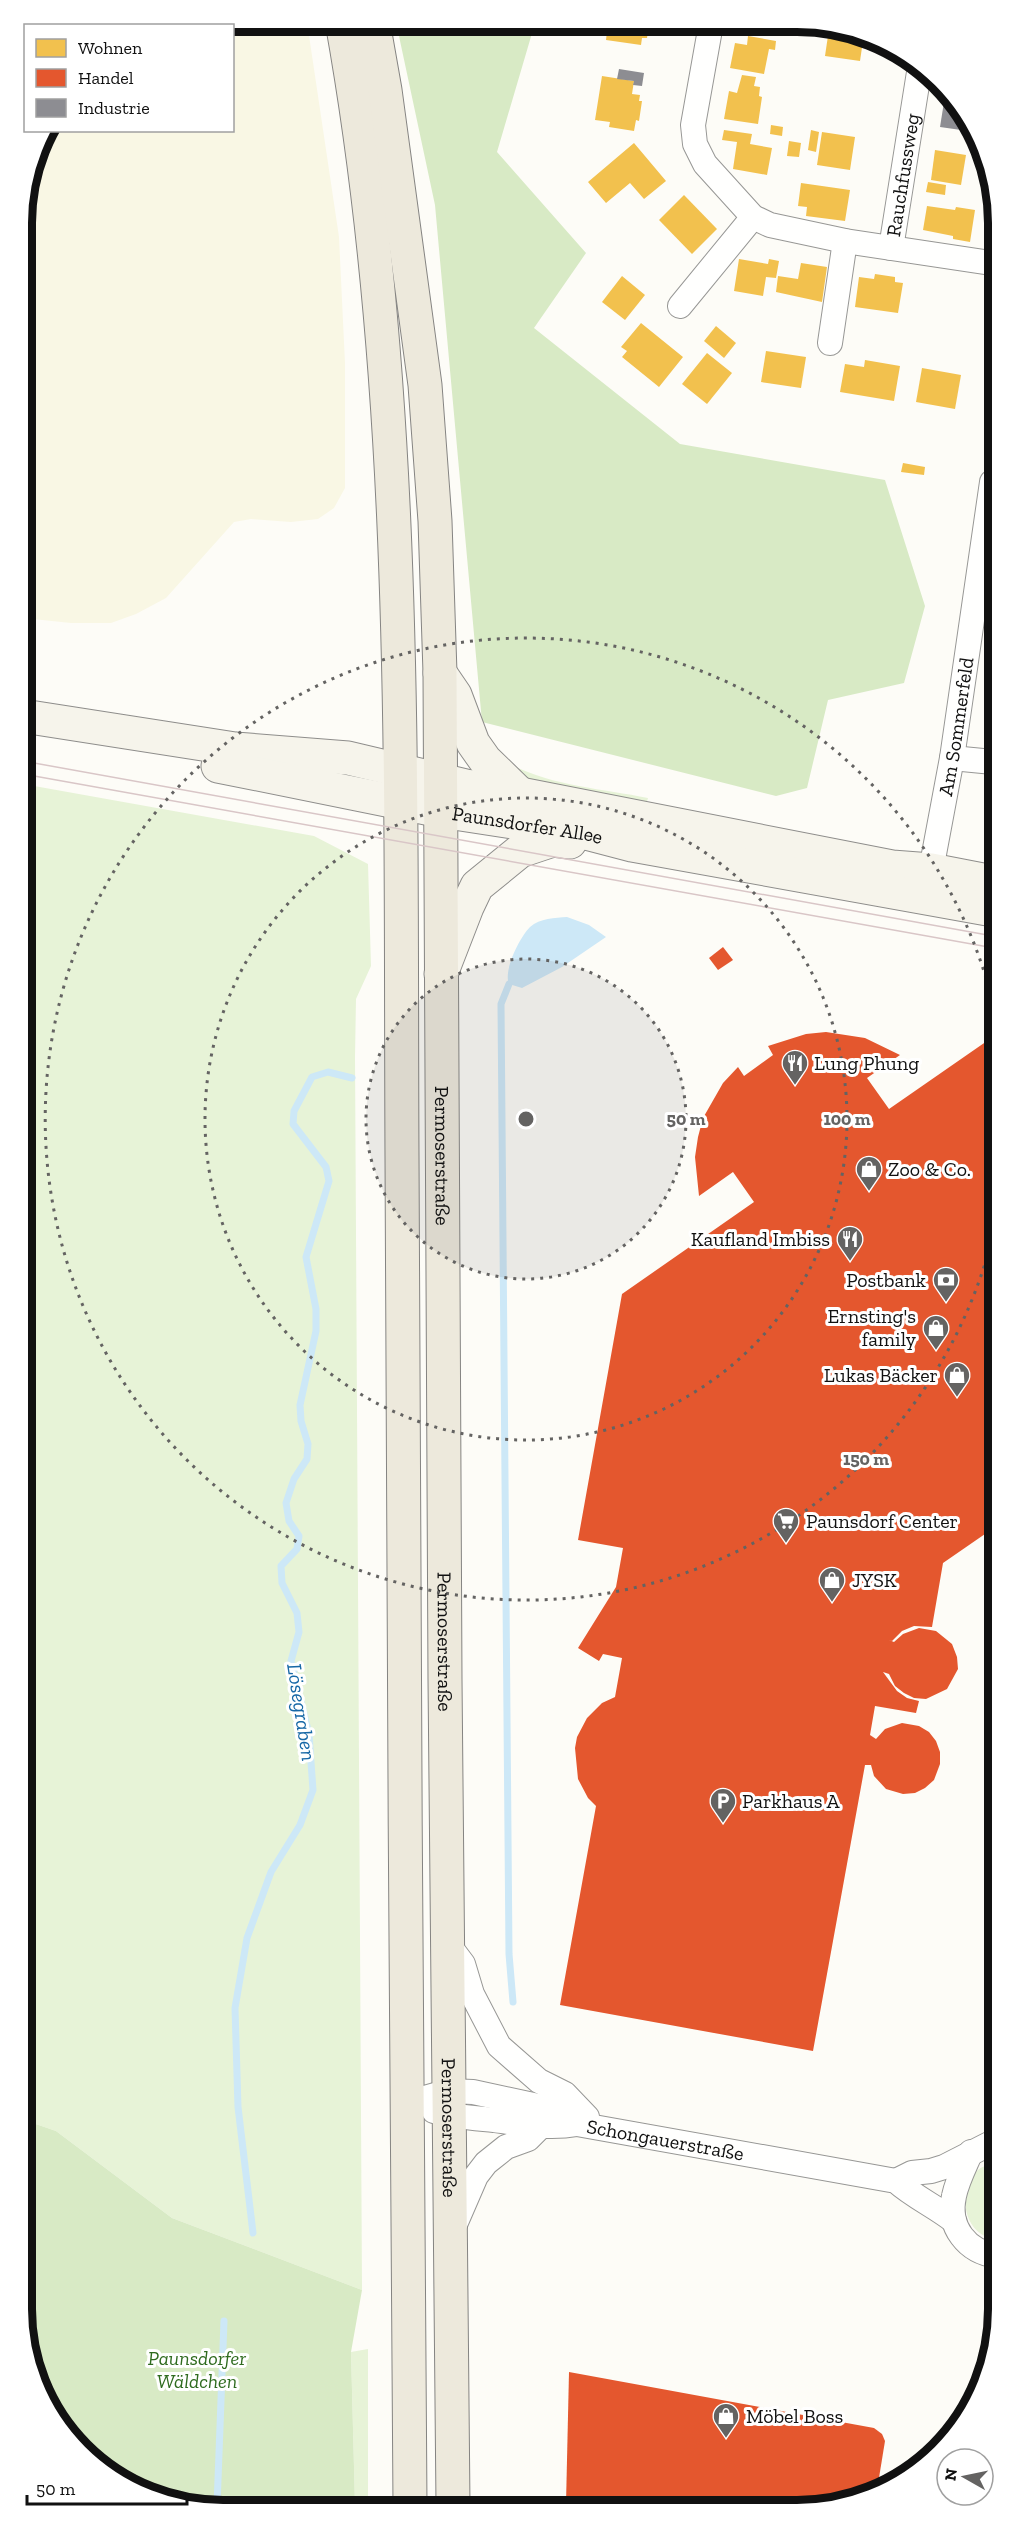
<svg xmlns="http://www.w3.org/2000/svg" width="1019" height="2531" font-family="'Zilla Slab',serif">
  <rect width="100%" height="100%" fill="#fdfcf7"/>
  <!-- farmland -->
  <polygon fill="#f9f7e4" points="223,21 307,22 339,237 345,363 345,488 334,508 318,519 291,522 251,519 234,522 166,598 136,614 111,623 71,623 23,618 21,209 42,134 44,130 232,130 232,26 200,25"/>
  <!-- green -->
  <g fill="#e7f3d7">
    <path d="M512 765C553 786 604 789 648 798L646 805 534 780 518 775Z"/>
    <polygon points="23,784 314,836 368,864 371,966 356,999 355,1057 362,2290 172,2218 56,2131 27,2121"/>
    <path d="M997 2161V2240C965 2235 958 2200 973 2175 979 2167 989 2164 997 2161Z"/>
    <polygon points="368,2349 368,2505 355,2505 351,2352"/>
  </g>
  <!-- forest -->
  <g fill="#d8eac5">
    <polygon points="396,22 535,23 497,152 586,253 534,328 680,444 885,480 925,606 904,683 828,700 807,788 776,796 482,722 435,205"/>
    <polygon points="27,2121 56,2131 172,2218 362,2290 351,2352 355,2505 184,2506 133,2489 80,2451 28,2360"/>
  </g>
  <!-- water -->
  <path fill="#cde8f7" d="M567 917 589 925 606 937 562 967 522 988 509 984C503 970 520 937 530 927 540 918 555 918 567 917Z"/>
  <!-- homes -->
  <g fill="#f2c14e">
    <polygon points="608,23 649,24 647,38 642,38 641,45 606,40"/>
    <polygon points="751,24 785,24 768,33 766,28 756,33"/>
    <polygon points="829,29 864,34 860,61 825,56"/>
    <polygon points="748,36 776,41 775,50 769,49 764,74 730,68 735,43 747,45"/>
    <polygon points="742,75 756,77 754,86 760,87 759,96 762,97 758,124 724,119 729,91 737,93"/>
    <polygon points="602,76 634,81 632,94 640,95 639,101 642,101 639,121 636,120 634,131 609,127 610,122 595,120"/>
    <polygon points="771,125 783,127 782,136 770,134"/>
    <polygon points="724,130 752,134 750,144 772,148 767,175 733,169 737,142 722,140"/>
    <polygon points="811,130 819,132 816,152 808,150"/>
    <polygon points="822,132 855,137 850,170 817,165"/>
    <polygon points="789,141 801,143 799,157 787,156"/>
    <polygon points="634,143 666,181 644,199 630,183 606,203 588,182"/>
    <polygon points="935,150 966,155 961,185 931,180"/>
    <polygon points="928,182 946,185 945,195 926,192"/>
    <polygon points="801,183 850,190 845,221 806,216 807,207 798,206"/>
    <polygon points="684,195 717,229 692,254 659,220"/>
    <polygon points="927,206 955,210 956,207 975,210 970,242 953,239 953,236 923,230"/>
    <polygon points="739,259 768,264 769,259 779,261 776,278 766,277 763,296 734,291"/>
    <polygon points="801,263 827,267 822,302 776,292 778,276 798,279"/>
    <polygon points="875,274 895,277 895,282 903,283 898,313 855,307 859,277 874,279"/>
    <polygon points="622,276 645,295 625,320 602,302"/>
    <polygon points="641,323 683,357 659,387 622,357 627,351 621,347"/>
    <polygon points="716,326 736,343 724,358 704,341"/>
    <polygon points="766,351 806,357 801,388 761,382"/>
    <polygon points="707,353 732,373 707,404 682,384"/>
    <polygon points="865,360 900,366 894,401 840,392 845,364 864,367"/>
    <polygon points="922,368 961,375 955,409 916,402"/>
    <polygon points="903,463 925,467 924,475 901,472"/>
  </g>
  <!-- shops -->
  <g fill="#e4572e">
    <polygon points="723,947 733,960 718,970 709,958"/>
    <polygon points="826,1032 865,1038 900,1055 867,1078 889,1109 987,1041 994,1050 995,1549 985,1534 943,1563 932,1627 914,1626 902,1631 892,1641 889,1640 894,1642 903,1634 919,1628 936,1631 952,1644 957,1657 958,1669 947,1689 926,1699 914,1698 904,1693 895,1686 889,1674 883,1672 897,1691 907,1698 919,1701 916,1713 875,1706 870,1735 876,1739 885,1729 902,1723 919,1726 929,1732 936,1741 940,1752 940,1764 934,1780 925,1788 915,1793 903,1794 886,1789 874,1776 871,1765 865,1765 813,2051 560,2005 596,1806 588,1798 578,1779 575,1748 577,1737 587,1718 602,1703 615,1697 622,1658 603,1654 599,1661 578,1648 616,1587 623,1548 578,1540 622,1294 754,1202 733,1172 699,1196 695,1157 698,1137 703,1118 723,1083 738,1067 744,1076 773,1055 768,1046 806,1034"/>
    <polygon points="569,2372 874,2428 882,2434 885,2441 877,2490 848,2503 566,2504"/>
  </g>
  <!-- industry -->
  <g fill="#8d8d92">
    <polygon points="619,69 644,73 642,86 633,85 634,81 617,79"/>
    <polygon points="944,102 952,103 968,131 940,127"/>
  </g>
  <g fill="none" stroke-linecap="round" stroke-linejoin="round">
    <!-- stream -->
    <g stroke="#cde8f7" stroke-width="7">
      <polyline points="509,984 501,1004 509,1954 513,2002"/>
      <polyline points="253,2233 238,2107 235,2008 247,1938 271,1872 300,1825 313,1790 309,1734 291,1661 299,1632 297,1613 282,1583 281,1566 297,1549 299,1536 289,1521 286,1503 294,1479 307,1459 308,1444 301,1421 300,1405 316,1331 316,1309 306,1257 329,1181 326,1167 293,1124 294,1111 312,1077 328,1072 352,1078"/>
      <polyline points="217,2506 224,2321"/>
    </g>
    <!-- minor casing -->
    <g stroke="#979795" stroke-width="26">
      <g id="minor">
        <polyline points="711,24 693,125 695,144 705,164 753,217 770,225 845,241 991,263"/>
        <path id="s1" d="M891 248 920 66"/>
        <polyline points="680,306 753,217"/>
        <polyline points="830,343 845,241"/>
        <polyline points="952,758 993,762"/>
        <path id="s2" d="M928 886 952 758 992 482"/>
        <polyline points="448,1944 463,1964 472,1994 499,2046 539,2081 565,2094 587,2117"/>
        <path id="s3" d="M407 2103 449 2091 473 2092 561 2111 577 2124 896 2181C914 2197 935 2206 954 2221"/>
        <path d="M434 2111C454 2117 474 2118 494 2120 522 2124 549 2129 577 2124"/>
        <path d="M971 2152C965 2166 957 2181 954 2196 947 2227 967 2252 997 2256"/>
        <polyline points="896,2181 912,2173 931,2171 944,2167 997,2140"/>
        <polyline points="453,2229 476,2176 486,2163 506,2147 528,2139 541,2126"/>
      </g>
    </g>
    <!-- secondary casing -->
    <g stroke="#8e8d8b" stroke-width="35">
      <g id="secondary">
        <polyline points="440,673 455,695 473,743 485,760 520,794"/>
        <polyline points="23,716 235,749 348,758 466,786 520,794 892,867 931,870 993,882"/>
        <path id="s4" d="M218 766 441 811 590 834 632 845 993 910"/>
        <polyline points="441,974 467,907 477,886 520,851 553,840 570,842"/>
      </g>
    </g>
    <!-- primary casing -->
    <g stroke="#858482" stroke-width="35">
      <g id="primary">
        <path d="M342 22C409 395 400 778 402 1156 403 1606 407 2055 410 2505"/>
        <path id="s5" d="M373 22 385 90 425 385 435 521 440 673 445 1679 453 2505"/>
      </g>
    </g>
    <!-- minor -->
    <use href="#minor" stroke="#fffffe" stroke-width="24"/>
    <!-- secondary -->
    <use href="#secondary" stroke="#f6f4eb" stroke-width="33"/>
    <!-- primary -->
    <use href="#primary" stroke="#ede9dc" stroke-width="33"/>
    <!-- tram -->
    <g stroke="#d9c6c7" stroke-width="1.5">
      <polyline points="23,761 993,936"/>
      <polyline points="23,774 994,948"/>
    </g>
  </g>
  <!-- distance rings -->
  <circle cx="526" cy="1119" r="160" fill="#646362" fill-opacity=".12"/>
  <g fill="none" stroke="#646362" stroke-width="3" stroke-dasharray="3 6">
    <circle cx="526" cy="1119" r="160"/>
    <circle cx="526" cy="1119" r="321"/>
    <path d="M994 1231A481 481 0 1 1 993 1003"/>
  </g>
  <!-- icons -->
  <defs>
    <g id="restaurant-pin" transform="scale(1.35)"><path d="M0 17L-7.5 6A9.5 9.5 0 1 1 7.5 6Z" fill="#646362" stroke="#fff"/><path d="M-5-6h1v4h1v-4h1v4h1v-4h1v5L-1.5 .5V6h-2V.5L-5-1ZM5-6V6H3V1.5H1.5Q1.5-4 5-6Z" fill="#fff"/></g>
    <g id="shop-pin" transform="scale(1.35)"><path d="M0 17L-7.5 6A9.5 9.5 0 1 1 7.5 6Z" fill="#646362" stroke="#fff"/><path d="M-5-2.5h2.3a2.7 3.5 0 0 1 5.4 0H5L5.5 6h-11ZM-1.5-2.5h3a1.5 2.3 0 0 0-3 0Z" fill="#fff"/></g>
    <g id="bank-pin" transform="scale(1.35)"><path d="M0 17L-7.5 6A9.5 9.5 0 1 1 7.5 6Z" fill="#646362" stroke="#fff"/><path d="M-6-4H6V4H-6ZM0-2.3a2.3 2.3 0 1 0 0 4.6a2.3 2.3 0 1 0 0-4.6Z" fill="#fff"/></g>
    <g id="supermarket-pin" transform="scale(1.35)"><path d="M0 17L-7.5 6A9.5 9.5 0 1 1 7.5 6Z" fill="#646362" stroke="#fff"/><path d="M-6-5.5h2.5l.6 2H6L4.5 2H-2.5L-4.4-4H-6ZM-1.5 3.2a1.3 1.3 0 1 0 .1 0ZM3 3.2a1.3 1.3 0 1 0 .1 0Z" fill="#fff"/></g>
    <g id="parking-pin" transform="scale(1.35)"><path d="M0 17L-7.5 6A9.5 9.5 0 1 1 7.5 6Z" fill="#646362" stroke="#fff"/><path d="M-3.5-5.5H1a3.5 3.5 0 0 1 0 7H-1V5.5H-3.5ZM-1-3.4V-.6H.8a1.4 1.4 0 0 0 0-2.8Z" fill="#fff"/></g>
  </defs>
  <g fill-rule="evenodd">
    <use href="#restaurant-pin" x="795" y="1063"/>
    <use href="#shop-pin" x="869" y="1169"/>
    <use href="#restaurant-pin" x="850" y="1239"/>
    <use href="#bank-pin" x="946" y="1280"/>
    <use href="#shop-pin" x="936" y="1328"/>
    <use href="#shop-pin" x="957" y="1375"/>
    <use href="#supermarket-pin" x="786" y="1521"/>
    <use href="#shop-pin" x="832" y="1580"/>
    <use href="#parking-pin" x="723" y="1801"/>
    <use href="#shop-pin" x="726" y="2416"/>
  </g>
  <g text-anchor="middle" dominant-baseline="central" stroke-width="6" stroke-linejoin="round" paint-order="stroke">
    <!-- street labels -->
    <g font-size="20" fill="#111" stroke="#fff">
      <text stroke="none"><textPath href="#s1" startOffset="74">Rauchfussweg</textPath></text>
      <text stroke="none"><textPath href="#s2" startOffset="162">Am Sommerfeld</textPath></text>
      <text stroke="none"><textPath href="#s4" startOffset="315">Paunsdorfer Allee</textPath></text>
      <text stroke="none"><textPath href="#s5" startOffset="1138">Permoserstraße</textPath></text>
      <text stroke="none"><textPath href="#s5" startOffset="1624">Permoserstraße</textPath></text>
      <text stroke="none"><textPath href="#s5" startOffset="2110">Permoserstraße</textPath></text>
      <text stroke="none"><textPath href="#s3" startOffset="268">Schongauerstraße</textPath></text>
    </g>
    <!-- poi labels -->
    <g font-size="20" fill="#111" stroke="#fff" text-anchor="start">
      <text x="814" y="1063">Lung Phung</text>
      <text x="888" y="1169">Zoo &amp; Co.</text>
      <text x="830" y="1239" text-anchor="end">Kaufland Imbiss</text>
      <text x="926" y="1280" text-anchor="end">Postbank</text>
      <text x="916" y="1316" text-anchor="end">Ernsting's<tspan x="916" dy="23">family</tspan></text>
      <text x="938" y="1375" text-anchor="end">Lukas Bäcker</text>
      <text x="806" y="1521">Paunsdorf Center</text>
      <text x="852" y="1580">JYSK</text>
      <text x="742" y="1801">Parkhaus A</text>
      <text x="746" y="2416">Möbel Boss</text>
    </g>
    <!-- park labels -->
    <g font-size="20" font-style="italic" fill="#2f6b1f" stroke="#fff">
      <text x="197" y="2358">Paunsdorfer<tspan x="197" dy="23">Wäldchen</tspan></text>
    </g>
    <!-- water labels -->
    <g font-size="21" font-style="italic" fill="#1768a6" stroke="#fff">
      <text transform="translate(302 1712) rotate(81)">Lösegraben</text>
    </g>
  </g>
  <!-- crop -->
  <path d="M0 0H1019V2531H0ZM223 32H797A191 191 0 0 1 988 223V2309A191 191 0 0 1 797 2500H223A191 191 0 0 1 32 2309V223A191 191 0 0 1 223 32Z" fill="#fff" fill-rule="evenodd"/>
  <path fill="none" stroke="#111" stroke-width="8" d="M223 32H797A191 191 0 0 1 988 223V2309A191 191 0 0 1 797 2500H223A191 191 0 0 1 32 2309V223A191 191 0 0 1 223 32Z"/>
  <circle cx="526" cy="1119" r="9" fill="#646362" stroke="#fff" stroke-width="3"/>
  <g font-size="18" text-anchor="middle" font-weight="bold" fill="#646362" stroke="#fff" stroke-width="6" stroke-linejoin="round" paint-order="stroke">
    <text x="686" y="1125">50 m</text>
    <text x="847" y="1125">100 m</text>
    <text x="866" y="1465">150 m</text>
  </g>
  <!-- legend -->
  <rect x="24" y="24" width="210" height="108" fill="#ffffff" stroke="#a0a0a0" stroke-width="1.5"/>
  <rect x="36" y="39" width="30" height="18" fill="#f2c14e" stroke="#a0a0a0" stroke-width="1.5"/>
  <text x="78" y="54" font-size="18" fill="#111111">Wohnen</text>
  <rect x="36" y="69" width="30" height="18" fill="#e4572e" stroke="#a0a0a0" stroke-width="1.5"/>
  <text x="78" y="84" font-size="18" fill="#111111">Handel</text>
  <rect x="36" y="99" width="30" height="18" fill="#8d8d92" stroke="#a0a0a0" stroke-width="1.5"/>
  <text x="78" y="114" font-size="18" fill="#111111">Industrie</text>
  <!-- north arrow -->
  <g transform="translate(965 2477) rotate(279)"><circle r="28" fill="#ffffff" stroke="#a0a0a0" stroke-width="1.5"/>
  <path d="M0-4.5L10 22L0 15L-10 22Z" fill="#646362"/>
  <text y="-9" font-size="16" font-weight="bold" text-anchor="middle" fill="#111111">N</text>
  </g>
  <!-- scale -->
  <path d="M27 2495v9h160v-9" fill="none" stroke="#111111" stroke-width="3"/>
  <text x="36" y="2495" font-size="18" fill="#111111" stroke="#ffffff" stroke-width="4.5" paint-order="stroke">50 m</text>
</svg>
